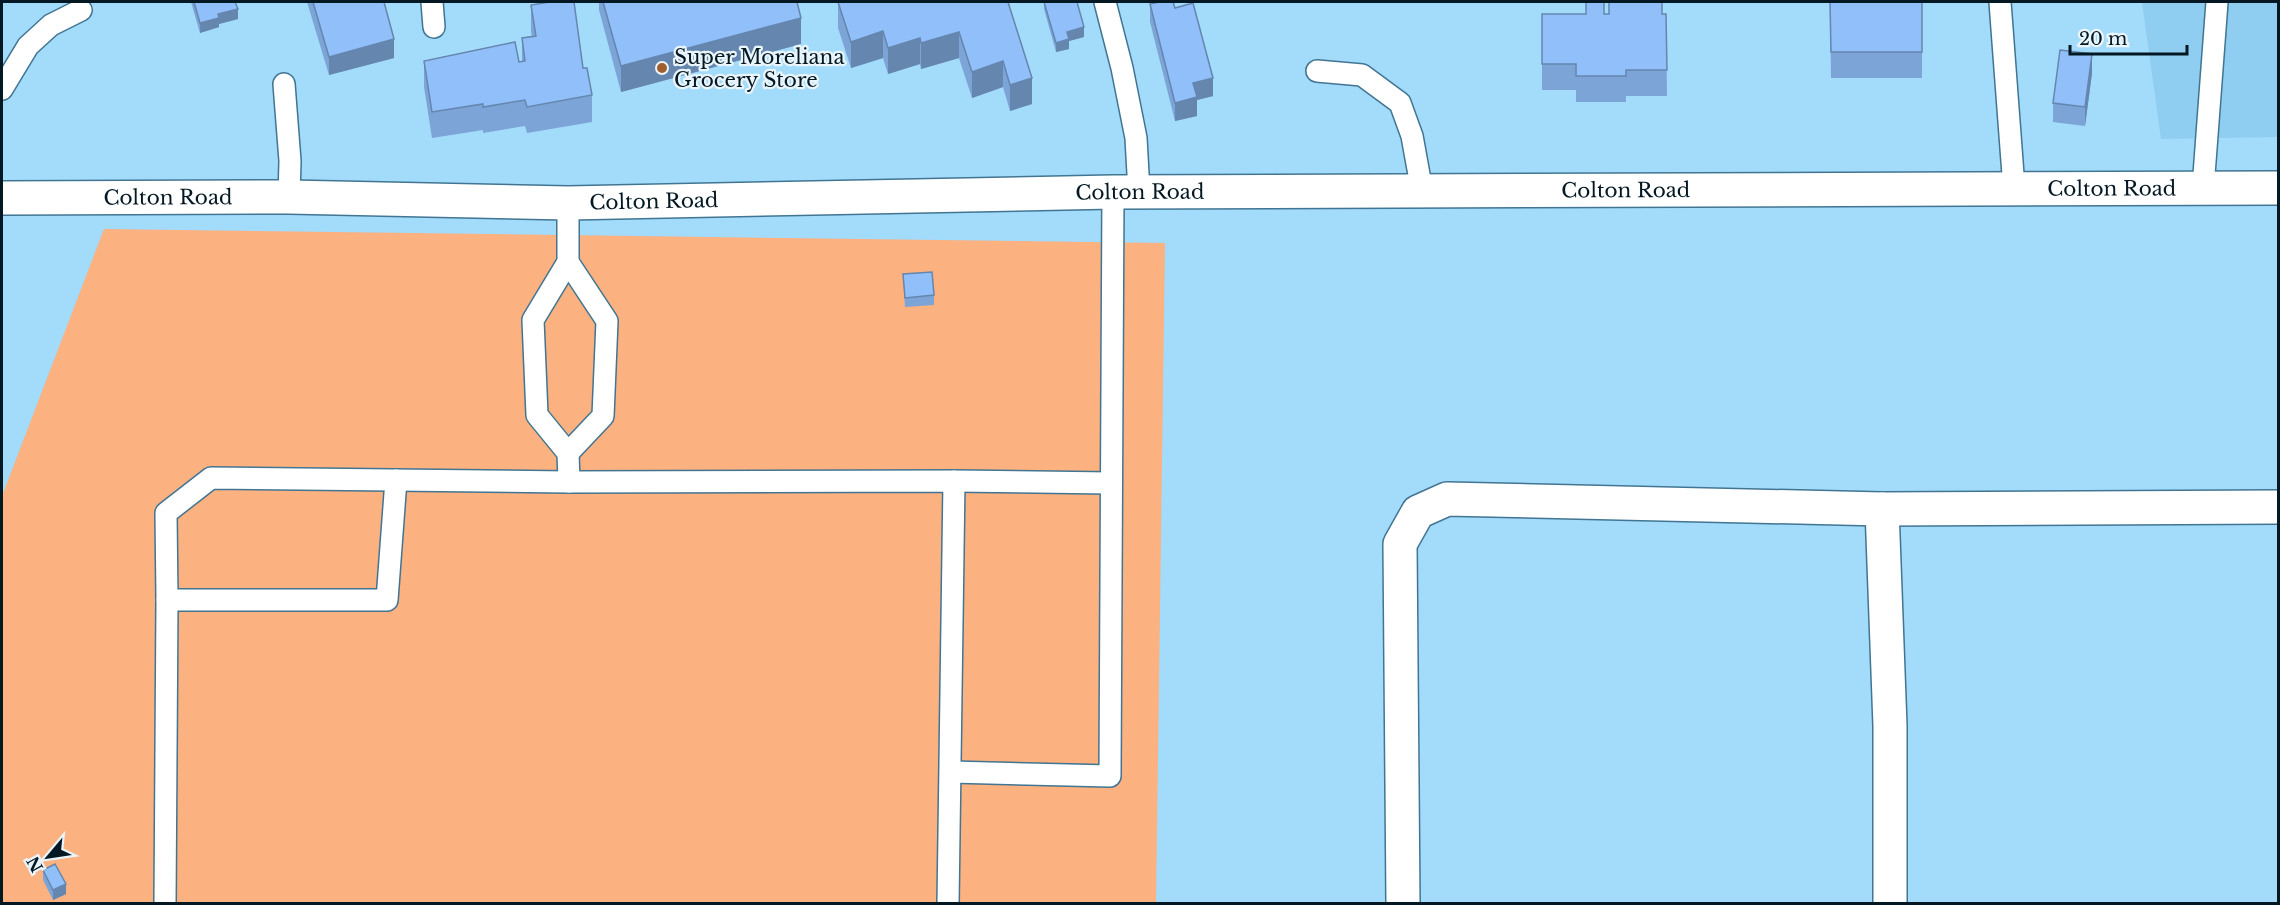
<svg xmlns="http://www.w3.org/2000/svg" width="2280" height="905" font-family="'Libre Baskerville',serif">
  <rect width="100%" height="100%" fill="#a3dbfb"/>
  <!-- built -->
  <polygon fill="#8fcdf1" points="2142,2 2278,2 2278,137 2161,139"/>
  <!-- green -->
  <polygon fill="#fbb180" points="104,229 1165,243 1156,903 2,903 2,496"/>
  <g fill="none" stroke-linecap="round" stroke-linejoin="round">
    <!-- service casing -->
    <g stroke="#417592" stroke-width="24">
      <g id="service">
        <polyline points="432,2 434,27"/>
        <polyline points="1105,2 1122,68 1136,138 1139,192"/>
        <polyline points="2000,2 2014,188"/>
        <polyline points="1317,71 1362,75 1400,103 1412,136 1422,191"/>
        <polyline points="284,84 290,161 289,197"/>
        <polyline points="2,89 28,46 51,25 81,10"/>
        <polyline points="2203,188 2217,2"/>
        <polyline points="568,203 568,262 533,320 537,415 568,453 569,482"/>
        <polyline points="568,453 603,416 607,321 568,262"/>
        <polyline points="954,481 1111,483"/>
        <polyline points="167,600 387,600 396,480"/>
        <polyline points="951,772 1110,776 1113,192"/>
        <polyline points="165,904 167,600 166,513 211,478 569,482 954,481 948,904"/>
      </g>
    </g>
    <!-- minor casing -->
    <g stroke="#417592" stroke-width="36">
      <g id="minor">
        <path id="s1" d="M2 198 289 197 568 203 1113 192 2278 188"/>
        <polyline points="1882,509 1890,726 1890,904"/>
        <polyline points="1403,904 1400,544 1418,512 1447,499 1882,509 2278,507"/>
      </g>
    </g>
    <!-- service -->
    <use href="#service" stroke="#fff" stroke-width="21"/>
    <!-- minor -->
    <use href="#minor" stroke="#fff" stroke-width="33"/>
  </g>
  <!-- wall -->
  <g fill="#7ca4d6">
    <polygon points="191,2 235,2 238,19 219,24 219,27 200,33"/>
    <polygon points="307,2 384,2 394,58 329,75"/>
    <polygon points="599,2 797,2 801,44 621,92 599,10"/>
    <polygon points="838,2 1008,2 1032,104 1010,111 1003,87 972,98 959,58 921,69 920,64 888,74 883,58 851,68 838,28"/>
    <polygon points="1044,2 1077,2 1084,37 1069,41 1069,49 1056,52 1044,9"/>
    <polygon points="1830,2 1922,2 1922,78 1831,78"/>
    <polygon points="1150,4 1175,8 1213,96 1197,100 1197,116 1175,121 1150,22"/>
    <polygon points="531,5 583,68 592,95 592,122 527,133 525,126 483,133 483,130 432,138 424,87 424,61 522,61 522,38 532,37 531,31"/>
    <polygon points="1542,14 1666,14 1667,96 1626,96 1626,102 1576,102 1576,90 1542,90"/>
    <polygon points="2092,73 2085,126 2053,122 2053,103"/>
    <polygon points="903,274 934,295 934,305 905,307"/>
    <polygon points="43,870 66,894 53,900 43,880"/>
  </g>
  <!-- shaded-wall -->
  <g fill="#6586ae">
    <polygon points="238,9 238,19 219,24 219,27 200,33 200,23 218,14"/>
    <polygon points="801,18 801,44 621,92 621,66"/>
    <polygon points="1084,27 1084,37 1069,41 1069,49 1056,52 1056,43 1067,32"/>
    <polygon points="883,31 883,58 851,68 851,42"/>
    <polygon points="959,32 959,58 921,69 921,43"/>
    <polygon points="920,38 920,64 888,74 888,48"/>
    <polygon points="394,39 394,58 329,75 329,57"/>
    <polygon points="2092,54 2092,73 2085,126 2085,107"/>
    <polygon points="1003,61 1003,87 972,98 972,72"/>
    <polygon points="1032,78 1032,104 1010,111 1010,85"/>
    <polygon points="1213,78 1213,96 1197,100 1197,116 1175,121 1175,103 1193,83"/>
    <polygon points="66,884 66,894 53,900 53,890"/>
  </g>
  <!-- building -->
  <g fill="#90bff9" stroke="#6586ae" stroke-width="1.5">
    <polygon points="194,2 235,2 238,9 218,14 219,18 200,23"/>
    <polygon points="313,2 384,2 394,39 329,57"/>
    <polygon points="550,2 574,2 583,68 587,68 592,95 527,107 525,100 483,107 483,104 432,112 424,61 515,42 519,62 525,61 522,38 536,36 531,5"/>
    <polygon points="603,2 797,2 801,18 621,66"/>
    <polygon points="838,2 1008,2 1032,78 1010,85 1003,61 972,72 959,32 921,43 920,38 888,48 883,31 851,42"/>
    <polygon points="1044,2 1077,2 1084,27 1067,32 1069,39 1056,43"/>
    <polygon points="1159,2 1173,2 1175,8 1193,3 1213,78 1193,83 1197,97 1175,103 1150,4"/>
    <polygon points="1586,2 1604,2 1604,14 1609,14 1609,2 1662,2 1662,14 1666,14 1667,70 1626,70 1626,76 1576,76 1576,64 1542,64 1542,14 1586,14"/>
    <polygon points="1830,2 1922,2 1922,52 1831,52"/>
    <polygon points="2060,50 2092,54 2085,107 2053,103"/>
    <polygon points="932,272 934,295 905,298 903,274"/>
    <polygon points="55,864 66,884 53,890 43,870"/>
  </g>
  <!-- markers -->
  <circle fill="#a15e2d" stroke="#eaf5fb" stroke-width="2" cx="662" cy="68" r="6"/>
  <g text-anchor="middle" dominant-baseline="central" stroke-width="4.5" stroke-linejoin="round" paint-order="stroke">
    <!-- poi labels -->
    <g font-size="20" fill="#031823" stroke="#eaf5fb" text-anchor="start">
      <text x="674" y="57">Super Moreliana<tspan x="674" dy="23">Grocery Store</tspan></text>
    </g>
    <!-- street labels -->
    <g font-size="20" fill="#031823" stroke="#eaf5fb">
      <text stroke="none"><textPath href="#s1" startOffset="2110">Colton Road</textPath></text>
      <text stroke="none"><textPath href="#s1" startOffset="1624">Colton Road</textPath></text>
      <text stroke="none"><textPath href="#s1" startOffset="1138">Colton Road</textPath></text>
      <text stroke="none"><textPath href="#s1" startOffset="166">Colton Road</textPath></text>
      <text stroke="none"><textPath href="#s1" startOffset="652">Colton Road</textPath></text>
    </g>
  </g>
  <!-- border -->
  <rect width="2280" height="905" fill="none" stroke="#031823" stroke-width="6"/>
  <!-- north arrow -->
  <g transform="translate(48 857) rotate(241)" stroke="#eaf5fb" stroke-width="4.5" paint-order="stroke">
  <path d="M0-4.5L10 22L0 15L-10 22Z" fill="#031823"/>
  <text y="-9" font-size="16" font-weight="bold" text-anchor="middle" fill="#031823">N</text>
  </g>
  <!-- scale -->
  <path d="M2070 45v9h117v-9" fill="none" stroke="#031823" stroke-width="3"/>
  <text x="2079" y="45" font-size="18" fill="#031823" stroke="#eaf5fb" stroke-width="4.5" paint-order="stroke">20 m</text>
</svg>
